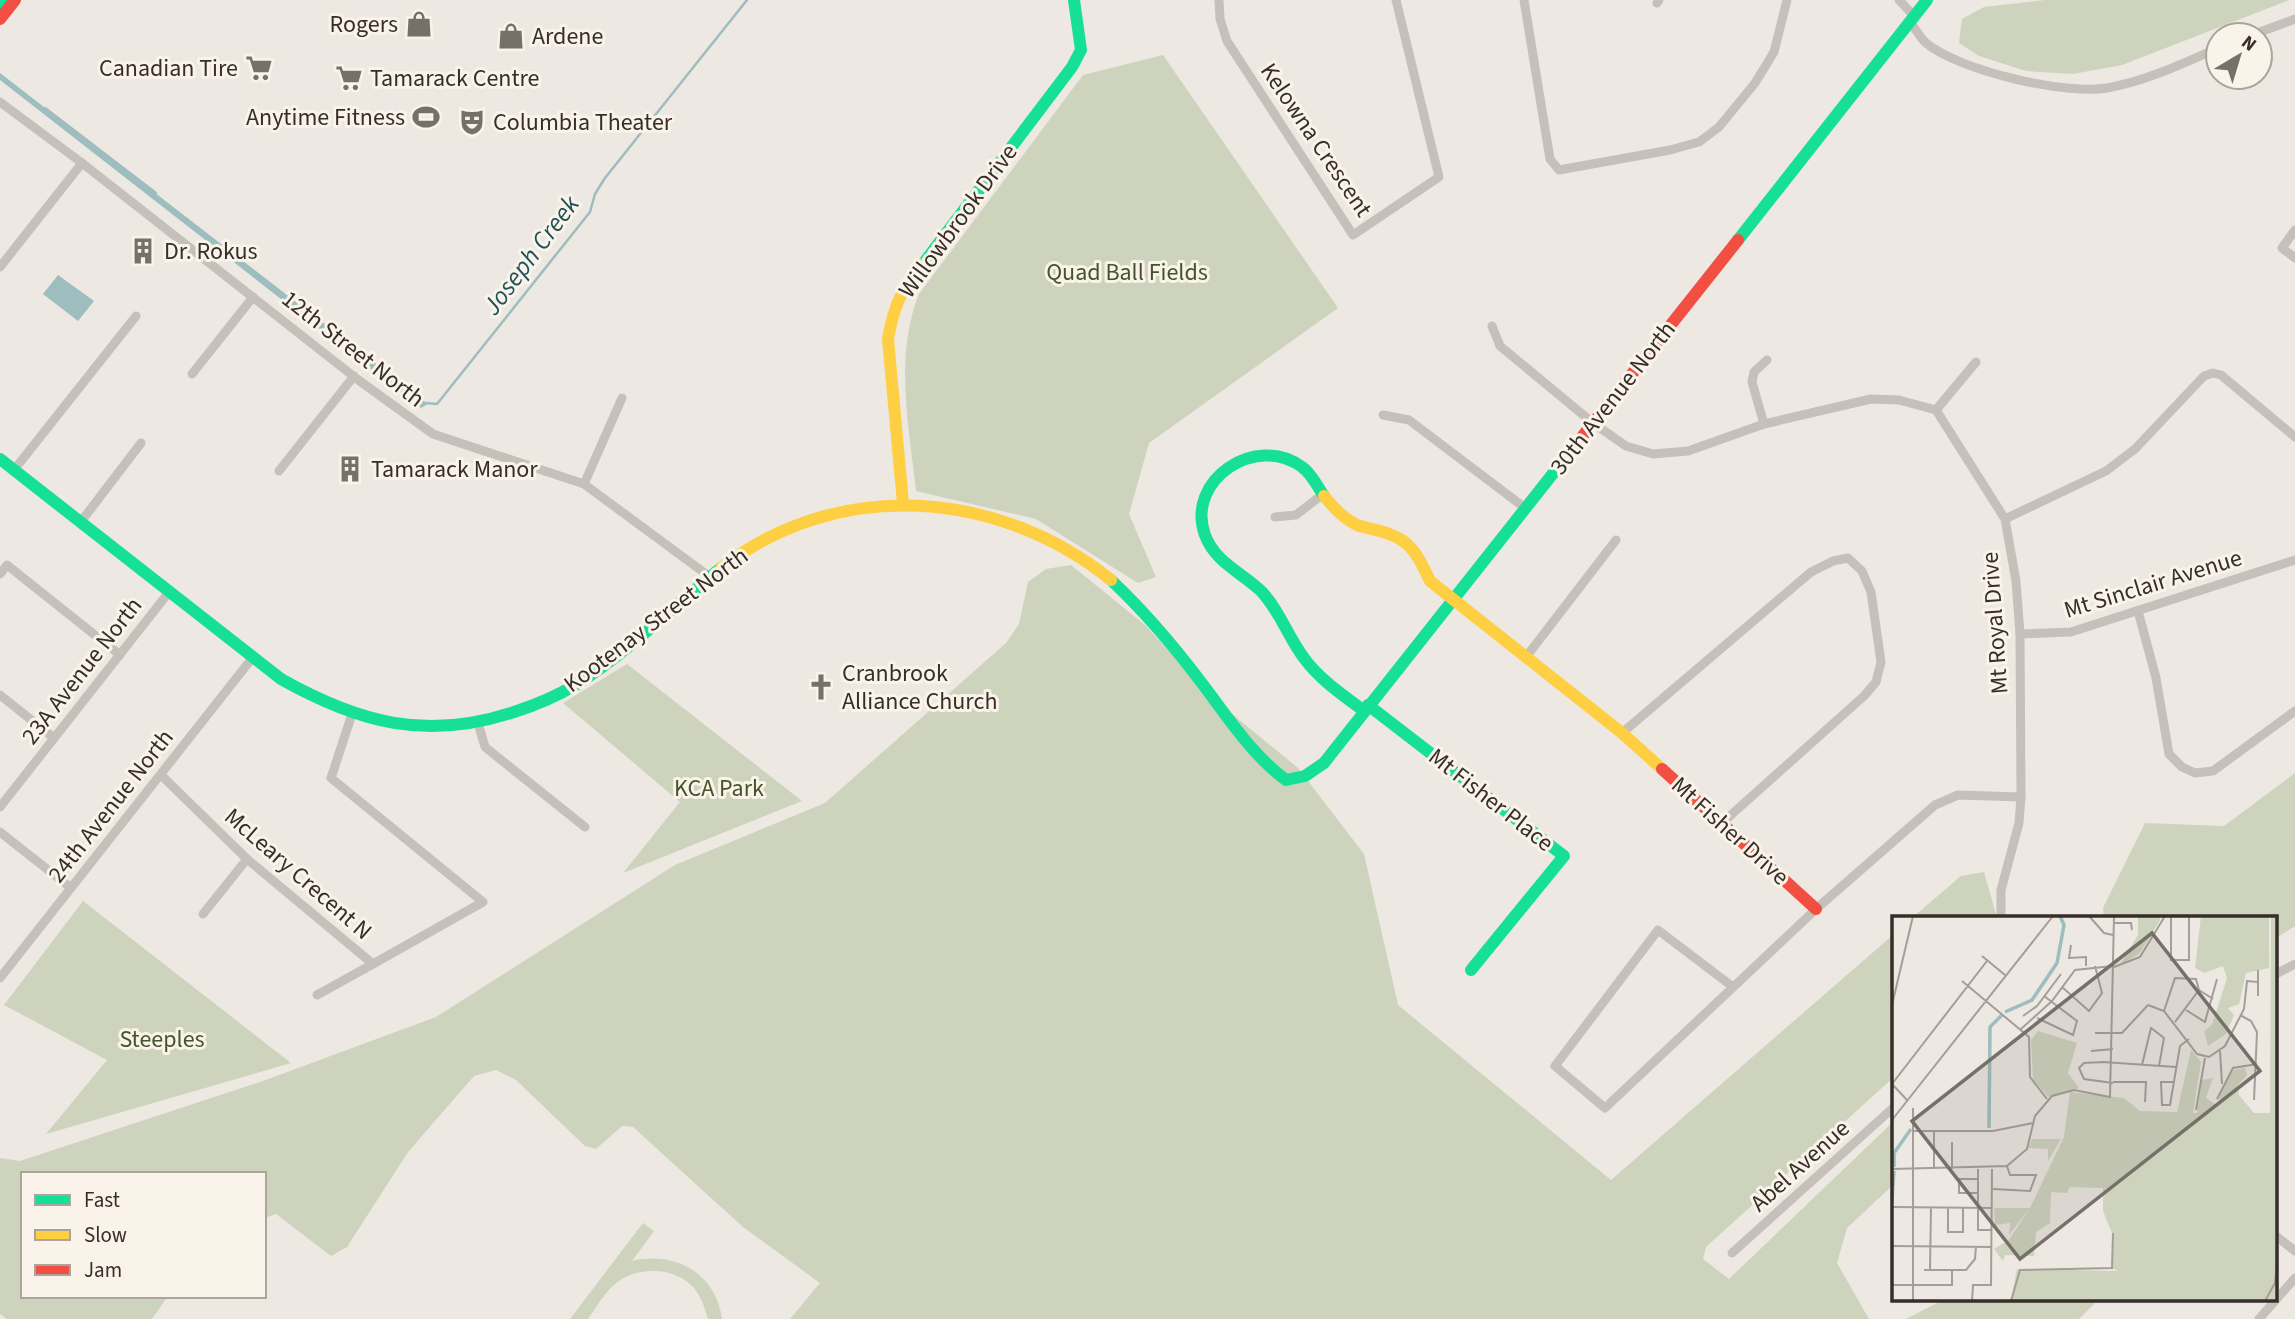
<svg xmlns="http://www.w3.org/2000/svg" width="2295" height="1319" font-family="'Source Sans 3',sans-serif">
  <rect width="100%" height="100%" fill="#ede8e2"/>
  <!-- green -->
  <g fill="#cdd3bc">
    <polygon points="2045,0 2289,0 2122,65 2073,74 2026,71 1979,56 1959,43 1962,19 1984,7"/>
    <path d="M1163 55 1338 308 1149 443 1129 514 1156 577 1138 583 1036 519 916 491C909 425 894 357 919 294L1083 75Z"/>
    <polygon points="1071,565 1145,625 1209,695 1298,768 1364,854 1398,1005 1611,1180 1894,934 1894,1077 1706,1247 1703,1259 1729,1279 1894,1121 1894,1184 1847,1228 1837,1263 1869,1319 790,1319 820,1283 743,1227 633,1127 622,1126 596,1149 585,1146 516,1080 496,1070 474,1076 408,1152 347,1247 331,1256 276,1214 264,1218 264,1174 23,1174 23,1296 168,1296 152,1319 7,1319 0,1314 0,1158 20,1161 263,1081 436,1017 675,865 825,803 1006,643 1019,624 1028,582 1046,569"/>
    <polygon points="627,664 802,801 623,873 680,802 563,703"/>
    <polygon points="2295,773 2295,926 2276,938 2276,918 2104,918 2103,908 2145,823 2224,826"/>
    <polygon points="1984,872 1997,918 1912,918 1961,876"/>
    <polygon points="83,901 291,1063 46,1134 107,1060 4,1005"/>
    <path d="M643 1223 654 1231 632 1261C675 1251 716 1273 722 1319H708C705 1308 700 1293 691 1285 672 1266 634 1267 615 1284 604 1293 596 1308 588 1319H570Z"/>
    <polygon points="1943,1300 2098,1300 2079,1319 1906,1319"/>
  </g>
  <!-- water -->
  <g fill="#9ebdbe">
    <polygon points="0,73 428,404 421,408 0,80"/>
    <polygon points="58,275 94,301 78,321 43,294"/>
  </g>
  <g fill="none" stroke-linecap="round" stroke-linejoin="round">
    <!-- stream -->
    <g stroke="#9ebdbe" stroke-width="2.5">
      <polyline points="45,108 156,193"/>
      <polyline points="427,403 437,404 590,212 595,194 605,178 747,0"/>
    </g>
    <!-- street -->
    <g stroke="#c6c0bb" stroke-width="9">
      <polyline points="1219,0 1220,19 1227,41 1353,235 1439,177 1396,0"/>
      <polyline points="1524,0 1550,159 1559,170 1670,150 1699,142 1719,127 1755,83 1774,52 1787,0"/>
      <polyline points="1899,0 1914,16"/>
      <polyline points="1657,3 1659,0"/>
      <path d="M1910 22C1915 28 1920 38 1926 43 1960 71 2070 97 2112 87 2148 80 2184 63 2218 48"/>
      <polyline points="2252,35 2295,19"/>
      <polyline points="0,102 82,163 357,379 433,434 584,484 710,577"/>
      <polyline points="2295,230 2282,248 2295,258"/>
      <polyline points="0,267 82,163"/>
      <polyline points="1492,326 1500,346 1593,423 1626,446 1653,454 1688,451 1764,424 1871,399 1899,400 1936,410 2005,519 2016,581 2020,634 2021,797 2019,823 2001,890 2001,918"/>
      <polyline points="192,374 253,297"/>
      <polyline points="1936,410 1976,362"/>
      <polyline points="1383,415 1409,420 1525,508"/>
      <polyline points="1764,424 1752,382 1754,372 1767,360"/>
      <polyline points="14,470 136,316"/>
      <polyline points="279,471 354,376"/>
      <polyline points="584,484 622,398"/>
      <polyline points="1275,517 1296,515 1323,494"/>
      <polyline points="2005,519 2106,471 2135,449 2204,376 2213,373 2221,375 2295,437"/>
      <polyline points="80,523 141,443"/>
      <polyline points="0,574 7,565 120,655"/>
      <polyline points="2138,611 2156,678 2169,754 2182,767 2195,773 2213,771 2295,711"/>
      <polyline points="2020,634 2071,632 2295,560"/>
      <polyline points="1526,657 1616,540"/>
      <polyline points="0,695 54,738"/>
      <polyline points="478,723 485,747 585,827"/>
      <polyline points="1622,733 1811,572 1833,561 1848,558 1862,571 1871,592 1881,662 1876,682 1864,696 1722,823"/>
      <polyline points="161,775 247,859 373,964 483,902 331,778 352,714"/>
      <polyline points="0,807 169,592"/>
      <polyline points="0,832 71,888"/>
      <polyline points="203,914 247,859"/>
      <polyline points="2276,974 2295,964"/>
      <polyline points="0,978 253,657"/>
      <polyline points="1733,987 1658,930 1555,1066 1605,1108 1816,909 1935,805 1958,795 2021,797"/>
      <polyline points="317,995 373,964"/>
      <polyline points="2276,1236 2295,1251"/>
      <polyline points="1732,1253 1894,1107"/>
      <polyline points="2259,1319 2295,1278"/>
    </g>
    <!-- fast -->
    <g stroke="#16e098" stroke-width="12">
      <polyline points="0,3 2,0"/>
      <polyline points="1738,240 1927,0"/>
      <polyline points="923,264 1072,67 1081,50 1074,0"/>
      <path d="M0 459 281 679C359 723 427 741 514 712 536 705 557 696 577 684 628 652 674 606 721 568"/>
      <path d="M1324 496C1317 486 1312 474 1302 467 1256 433 1185 480 1205 535 1214 561 1242 573 1261 591 1280 611 1288 637 1304 658 1320 680 1343 695 1364 711"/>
      <path d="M1111 580C1144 611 1173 645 1201 682 1227 716 1251 754 1286 780L1305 776 1324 763 1570 452"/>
      <polyline points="1368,705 1564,856 1471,970"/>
    </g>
    <!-- slow -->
    <g stroke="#ffcf43" stroke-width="12">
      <path d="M1324 496C1333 507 1344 519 1357 525 1372 530 1389 531 1403 541 1416 550 1423 566 1430 581L1622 733 1662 769"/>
      <path d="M903 503 888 339C894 304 901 291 923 264"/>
      <path d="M721 568C838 477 998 489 1111 580"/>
    </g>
    <!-- jam -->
    <g stroke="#f24e42" stroke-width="12">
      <polyline points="0,19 15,0"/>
      <polyline points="1570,452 1738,240"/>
      <polyline points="1662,769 1816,909"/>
    </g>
  </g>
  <!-- icons -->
  <defs>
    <g id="shop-bare" transform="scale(2.1)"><path d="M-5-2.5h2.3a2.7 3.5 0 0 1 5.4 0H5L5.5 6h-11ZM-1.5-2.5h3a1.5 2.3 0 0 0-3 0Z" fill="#776f6a" stroke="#f9f3e9" stroke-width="2.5" paint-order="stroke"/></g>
    <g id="supermarket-bare" transform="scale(2.1)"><path d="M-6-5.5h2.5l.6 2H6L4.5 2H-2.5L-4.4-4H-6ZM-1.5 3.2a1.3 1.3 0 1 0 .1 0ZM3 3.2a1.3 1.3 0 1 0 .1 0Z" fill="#776f6a" stroke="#f9f3e9" stroke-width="2.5" paint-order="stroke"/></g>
    <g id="stadium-bare" transform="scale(2.1)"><path d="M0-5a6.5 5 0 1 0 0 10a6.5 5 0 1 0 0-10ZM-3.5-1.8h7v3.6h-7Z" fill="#776f6a" stroke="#f9f3e9" stroke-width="2.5" paint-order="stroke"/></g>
    <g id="theatre-bare" transform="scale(2.1)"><path d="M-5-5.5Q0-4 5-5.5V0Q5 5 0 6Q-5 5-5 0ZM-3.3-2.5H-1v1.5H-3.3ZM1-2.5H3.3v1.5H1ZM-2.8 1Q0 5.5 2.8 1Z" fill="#776f6a" stroke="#f9f3e9" stroke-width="2.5" paint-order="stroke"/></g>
    <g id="building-bare" transform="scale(2.1)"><path d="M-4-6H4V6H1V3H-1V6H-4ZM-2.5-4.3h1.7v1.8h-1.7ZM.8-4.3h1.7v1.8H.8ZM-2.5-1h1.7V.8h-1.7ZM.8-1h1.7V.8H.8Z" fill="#776f6a" stroke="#f9f3e9" stroke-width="2.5" paint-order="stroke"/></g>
    <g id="church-bare" transform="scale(2.1)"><path d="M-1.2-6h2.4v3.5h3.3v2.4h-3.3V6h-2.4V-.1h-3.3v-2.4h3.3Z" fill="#776f6a" stroke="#f9f3e9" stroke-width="2.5" paint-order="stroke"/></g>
  </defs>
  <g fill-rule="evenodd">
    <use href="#shop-bare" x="419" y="24"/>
    <use href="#shop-bare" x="511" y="36"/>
    <use href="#supermarket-bare" x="259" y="68"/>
    <use href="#supermarket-bare" x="349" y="78"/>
    <use href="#stadium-bare" x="426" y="117"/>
    <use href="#theatre-bare" x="472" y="122"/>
    <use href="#building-bare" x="143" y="251"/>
    <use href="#building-bare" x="350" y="469"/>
    <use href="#church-bare" x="821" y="687"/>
  </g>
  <g text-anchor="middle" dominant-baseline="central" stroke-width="6" stroke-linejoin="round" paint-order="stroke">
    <!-- poi labels -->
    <g font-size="24" fill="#372e29" stroke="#f9f3e9" text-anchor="start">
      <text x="398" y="24" text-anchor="end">Rogers</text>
      <text x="532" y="36">Ardene</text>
      <text x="238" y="68" text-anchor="end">Canadian Tire</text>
      <text x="370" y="78">Tamarack Centre</text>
      <text x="405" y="117" text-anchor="end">Anytime Fitness</text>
      <text x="493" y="122">Columbia Theater</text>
      <text x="164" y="251">Dr. Rokus</text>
      <text x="371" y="469">Tamarack Manor</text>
      <text x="842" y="673">Cranbrook<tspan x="842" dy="28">Alliance Church</tspan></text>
    </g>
    <!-- street labels -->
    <g font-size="24" fill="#372e29" stroke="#f9f3e9">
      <text transform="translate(1316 140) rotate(56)">Kelowna Crescent</text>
      <text transform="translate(958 221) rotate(-54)">Willowbrook Drive</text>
      <text transform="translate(353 349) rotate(38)">12th Street North</text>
      <text transform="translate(1613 398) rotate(-52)">30th Avenue North</text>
      <text transform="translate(2153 584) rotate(-17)">Mt Sinclair Avenue</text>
      <text transform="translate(656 620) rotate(-37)">Kootenay Street North</text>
      <text transform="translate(1995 623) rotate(-94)">Mt Royal Drive</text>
      <text transform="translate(82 671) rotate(-52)">23A Avenue North</text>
      <text transform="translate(1491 800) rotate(38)">Mt Fisher Place</text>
      <text transform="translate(111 806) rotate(-52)">24th Avenue North</text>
      <text transform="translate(1730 831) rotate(42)">Mt Fisher Drive</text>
      <text transform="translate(298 874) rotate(41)">McLeary Crecent N</text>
      <text transform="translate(1800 1166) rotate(-42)">Abel Avenue</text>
    </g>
    <!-- park labels -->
    <g font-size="24" fill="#44552d" stroke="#f9f3e9">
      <text x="1127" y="272">Quad Ball Fields</text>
      <text x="719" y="788">KCA Park</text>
      <text x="162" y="1039">Steeples</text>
    </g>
    <!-- water labels -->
    <g font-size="26" font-style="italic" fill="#1f5258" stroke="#f9f3e9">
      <text transform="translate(531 255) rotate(-53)">Joseph Creek</text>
    </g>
  </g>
  <!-- overview -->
  <g transform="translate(1892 916)">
    <rect width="385" height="385" fill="#ede8e2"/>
    <path d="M246 0H268V4L247 38 228 49 246 19ZM309 0H377V52L354 57 347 88 336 92 342 99 334 118 316 130 312 115 320 109 335 62 331 50 312 57 303 52ZM379 0H385V385H119L125 353 226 355 220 352V317L211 295V272L178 271 175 277 159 276 158 307 144 316 142 340 113 339 111 345 102 333 117 324 137 293 117 319 118 307 103 309 102 292H138L172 221 178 176 232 182 248 195 285 196 299 134 309 146 301 197H305L310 164 321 162 314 182 326 190 329 173 342 154 353 152 355 159 346 169 347 179 362 197H378ZM146 115 185 127 176 157 187 172 156 181 141 163 139 124ZM140 223H169L156 245V233L136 232Z" fill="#cdd3bc"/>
    <path fill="none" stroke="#9ebdbe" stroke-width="3.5" d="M113 96 140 84 165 47 172 9 168 0M97 212 98 111 110 99M2 251V237L19 213M0 283 2 255"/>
    <path fill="none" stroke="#a49e98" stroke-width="2" d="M197 0 212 17 221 19M279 0V44H297V0M222 7H239L240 14M179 29 177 42 194 41V50M90 40 113 59M222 51 248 41 273 0M70 65 137 121 138 161 155 183M170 71 197 95 210 77 203 50M366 80V54M0 89 21 0M256 89 272 95 305 138 317 141 333 130 352 93 355 65 366 66M294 94 313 106 325 63M272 95 283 62 304 63 307 74 321 83M348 99 359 105 365 116 362 184M131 100 145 90 169 58M145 102 181 119 185 105 152 80M283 106 307 74M129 113 160 85 183 54 221 50M203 117H230L256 89M199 135 221 133M328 135 330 168M250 149 259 112 272 122 267 150M221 166H254L253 186M282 166H269L270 189H278L288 130 297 123M221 167 192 163 187 152 192 147 211 146 284 151M0 168 95 45M0 168 15 184M325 183 341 152 365 148M304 194 313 142M0 204 161 0M21 215H101L141 207M0 253 115 250 135 233 143 200 160 180 182 174 218 181 222 0M42 253V215M60 253V226M86 253V314H99M101 273 138 275 144 259H118L115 250M86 277H67V263H86M0 291 100 292M56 292V316H71V292M0 330 100 331M32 354H74L83 343 84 330M38 354 39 292M0 369H60V354M21 385V192M80 385 81 369H99L100 253M119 385 128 354 220 352 221 317M373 385 383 367 385 346"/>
    <path fill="#776f6a" fill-opacity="0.15" stroke="#776f6a" stroke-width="3.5" d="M260 17 368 155 128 343 20 205Z"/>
    <rect width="385" height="385" fill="none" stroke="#372e29" stroke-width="3.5"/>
  </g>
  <!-- legend -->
  <rect x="21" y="1172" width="245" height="126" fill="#f9f3e9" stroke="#aba49c" stroke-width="2"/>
  <rect x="35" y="1195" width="35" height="10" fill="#16e098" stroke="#aba49c" stroke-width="2"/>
  <text x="84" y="1207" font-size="21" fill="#372e29">Fast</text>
  <rect x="35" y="1230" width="35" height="10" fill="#ffcf43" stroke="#aba49c" stroke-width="2"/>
  <text x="84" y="1242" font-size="21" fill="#372e29">Slow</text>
  <rect x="35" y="1265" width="35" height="10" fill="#f24e42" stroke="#aba49c" stroke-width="2"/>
  <text x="84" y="1277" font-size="21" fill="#372e29">Jam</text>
  <!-- north arrow -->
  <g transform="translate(2239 56) rotate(38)"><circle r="33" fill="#f9f3e9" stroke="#aba49c" stroke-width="2"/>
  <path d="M0-5L12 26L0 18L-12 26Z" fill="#776f6a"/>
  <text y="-10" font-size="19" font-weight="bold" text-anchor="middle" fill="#372e29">N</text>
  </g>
</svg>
